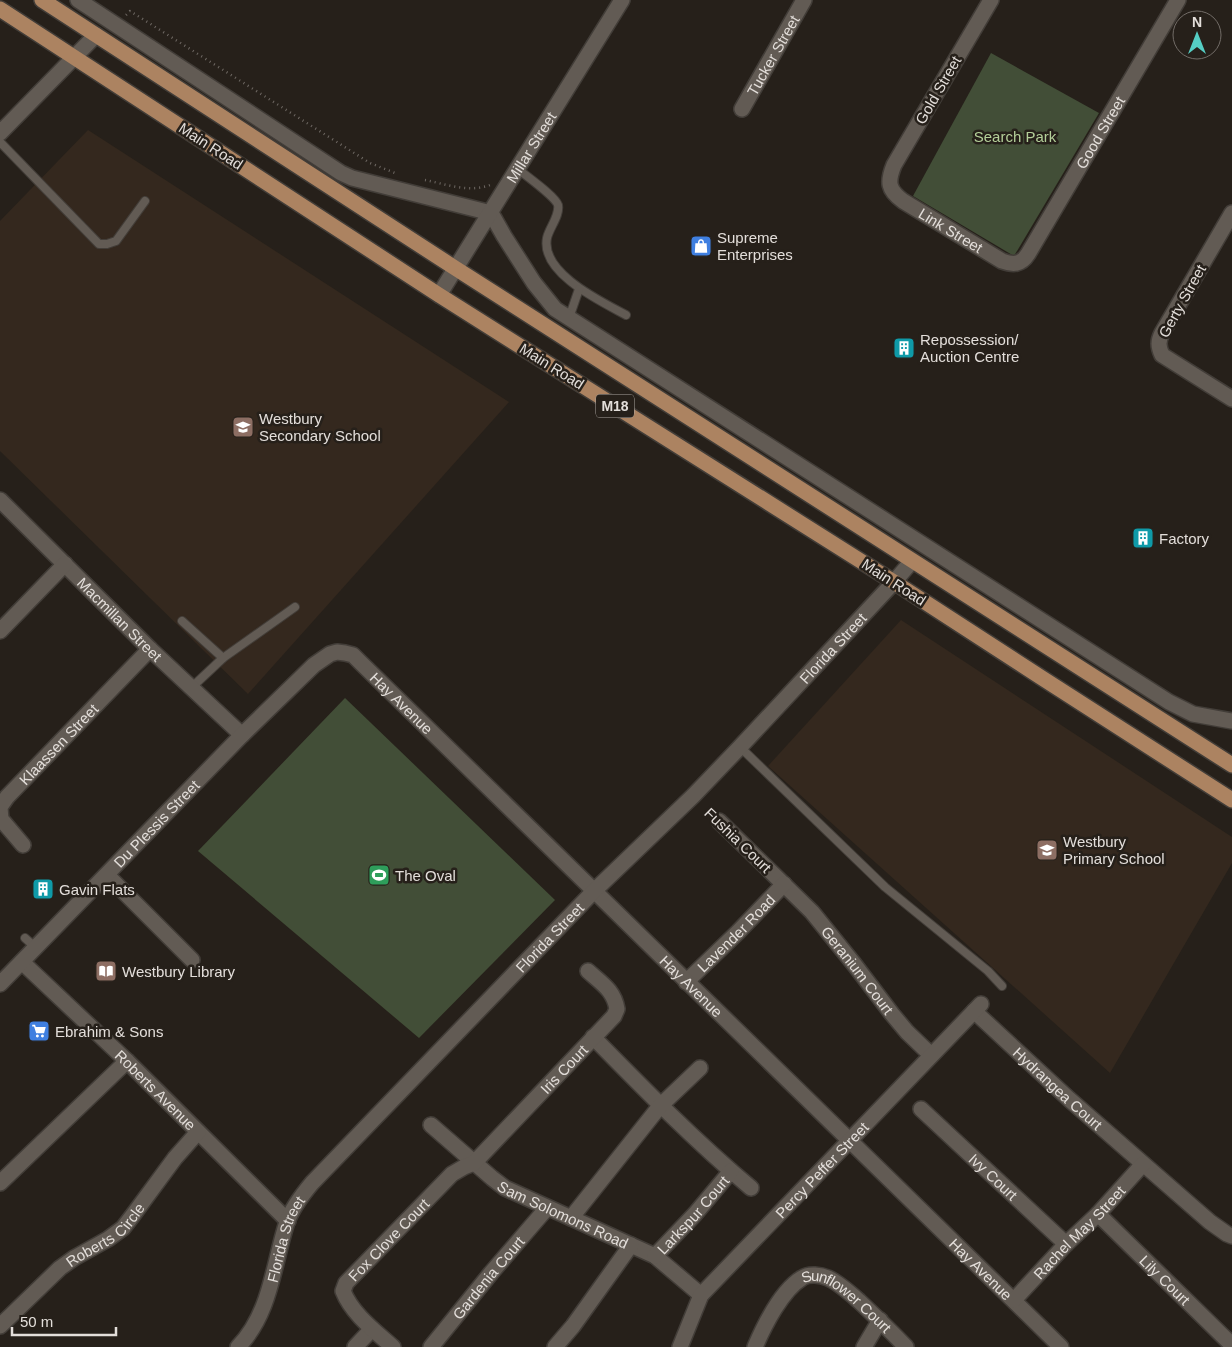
<svg xmlns="http://www.w3.org/2000/svg" width="1232" height="1347" font-family="Arial,sans-serif">
  <rect width="100%" height="100%" fill="#26201a"/>
  <!-- built -->
  <g fill="#34281e">
    <polygon points="88,130 509,402 248,694 0,451 0,221"/>
    <polygon points="901,620 1232,837 1232,863 1110,1073 768,766"/>
  </g>
  <!-- green -->
  <g fill="#424e37">
    <polygon points="991,53 1099,113 1014,256 913,196"/>
    <polygon points="345,698 555,900 419,1038 198,851"/>
  </g>
  <g fill="none" stroke-linecap="round" stroke-linejoin="round">
    <!-- lane casing -->
    <g stroke="#423d38" stroke-width="10">
      <g id="lane">
        <polyline points="0,142 99,244 107,244 116,241 145,201"/>
        <path d="M518 169C526 176 555 196 558 205 560 216 549 228 547 238 540 273 602 302 626 315"/>
        <polyline points="569,318 579,289"/>
        <polyline points="182,621 223,658"/>
        <polyline points="191,688 223,658 295,607"/>
        <polyline points="740,747 885,887 988,971 1002,986"/>
        <polyline points="25,938 36,948"/>
      </g>
    </g>
    <!-- street casing -->
    <g stroke="#423d38" stroke-width="18">
      <g id="street">
        <polyline points="78,0 341,173 352,178 491,213 504,236 534,283 555,309 569,318 1169,702 1193,714 1232,721"/>
        <path id="s1" d="M991 0 894 165C887 182 888 190 903 201L1002 261C1013 265 1021 265 1028 254L1178 0"/>
        <path id="s2" d="M742 109 804 0"/>
        <polyline points="0,133 96,35"/>
        <path d="M1232 213 1162 333C1158 341 1158 346 1162 355L1232 399"/>
        <path id="s3" d="M439 295 622 0"/>
        <path id="s4" d="M0 500 150 649 242 735"/>
        <polyline points="0,631 65,564"/>
        <path id="s5" d="M719 821 812 912 854 964 892 1014 907 1032 931 1055"/>
        <path id="s6" d="M23 845 1 819 0 807 7 797 150 649"/>
        <polyline points="107,875 192,960"/>
        <path id="s7" d="M22 962 127 1061 288 1221"/>
        <path id="s8" d="M686 982 738 932 784 884"/>
        <path id="s9" d="M0 984 242 735 314 665 330 654 337 652 345 653 353 655 360 662 1061 1347"/>
        <path id="s10" d="M974 1011 1069 1099 1210 1222 1227 1234 1232 1236"/>
        <path d="M593 1037C644 1089 695 1141 751 1188"/>
        <path id="s11" d="M921 1109 1066 1244"/>
        <path id="s12" d="M431 1125 492 1178 505 1188 655 1256 701 1295"/>
        <polyline points="0,1183 127,1061"/>
        <path id="s13" d="M1098 1214 1232 1345"/>
        <polyline points="571,1218 660,1106 700,1068"/>
        <path id="s14" d="M655 1256 695 1214 731 1171"/>
        <path id="s15" d="M1014 1300 1066 1244 1098 1214 1143 1164"/>
        <path id="s16" d="M0 1326 60 1268 74 1258 108 1239 123 1228 133 1215 175 1158 198 1132"/>
        <path id="s17" d="M238 1347C271 1313 273 1265 287 1222 292 1208 302 1195 312 1183L594 891 693 796 740 747 894 582 912 561"/>
        <polyline points="355,1347 372,1329"/>
        <path id="s18" d="M393 1347C375 1331 352 1314 343 1291L346 1283 452 1174 464 1167 474 1163 614 1016 617 1009C614 990 601 983 588 971"/>
        <path id="s19" d="M431 1347 491 1273 547 1208"/>
        <polyline points="555,1347 573,1326 631,1245"/>
        <path id="s20" d="M680 1347 701 1295 981 1004"/>
        <path id="s21" d="M755 1347C764 1326 782 1290 802 1278 809 1273 821 1275 828 1278 839 1283 850 1293 859 1301 875 1316 891 1331 906 1347"/>
        <polyline points="864,1347 880,1320"/>
      </g>
    </g>
    <!-- primary casing -->
    <g stroke="#423d38" stroke-width="18">
      <g id="primary">
        <polyline points="42,0 455,268 1232,765"/>
        <polyline points="0,9 439,295 894,582 1042,678 1232,800"/>
      </g>
    </g>
    <!-- path -->
    <g stroke="#6f6964" stroke-width="2.5" stroke-dasharray="1 4" stroke-linecap="butt">
      <polyline points="126,15 130,11 370,163 395,173"/>
      <path d="M425 180C445 184 469 193 490 185"/>
    </g>
    <!-- lane -->
    <use href="#lane" stroke="#625b54" stroke-width="8"/>
    <!-- street -->
    <use href="#street" stroke="#625b54" stroke-width="15"/>
    <!-- primary -->
    <use href="#primary" stroke="#ac8361" stroke-width="15"/>
  </g>
  <!-- icons -->
  <defs>
    <g id="shop-square" transform="scale(1.125)"><rect x="-9" y="-9" width="18" height="18" rx="4" fill="#3f7fe0" stroke="#26201a"/><path d="M-5-2.5h2.3a2.7 3.5 0 0 1 5.4 0H5L5.5 6h-11ZM-1.5-2.5h3a1.5 2.3 0 0 0-3 0Z" fill="#fff"/></g>
    <g id="building-square" transform="scale(1.125)"><rect x="-9" y="-9" width="18" height="18" rx="4" fill="#0f9aa8" stroke="#26201a"/><path d="M-4-6H4V6H1V3H-1V6H-4ZM-2.5-4.3h1.7v1.8h-1.7ZM.8-4.3h1.7v1.8H.8ZM-2.5-1h1.7V.8h-1.7ZM.8-1h1.7V.8H.8Z" fill="#fff"/></g>
    <g id="school-square" transform="scale(1.125)"><rect x="-9" y="-9" width="18" height="18" rx="4" fill="#8d6e63" stroke="#26201a"/><path d="M0-5L7-2L0 1L-7-2ZM-4 1L0 2.5L4 1V4Q0 6-4 4Z" fill="#fff"/></g>
    <g id="stadium-square" transform="scale(1.125)"><rect x="-9" y="-9" width="18" height="18" rx="4" fill="#2e9e5b" stroke="#26201a"/><path d="M0-5a6.5 5 0 1 0 0 10a6.5 5 0 1 0 0-10ZM-3.5-1.8h7v3.6h-7Z" fill="#fff"/></g>
    <g id="library-square" transform="scale(1.125)"><rect x="-9" y="-9" width="18" height="18" rx="4" fill="#8d6e63" stroke="#26201a"/><path d="M-6-4Q-3-5.5-.7-3.5V5Q-3 3-6 4ZM6-4Q3-5.5 .7-3.5V5Q3 3 6 4Z" fill="#fff"/></g>
    <g id="supermarket-square" transform="scale(1.125)"><rect x="-9" y="-9" width="18" height="18" rx="4" fill="#3f7fe0" stroke="#26201a"/><path d="M-6-5.5h2.5l.6 2H6L4.5 2H-2.5L-4.4-4H-6ZM-1.5 3.2a1.3 1.3 0 1 0 .1 0ZM3 3.2a1.3 1.3 0 1 0 .1 0Z" fill="#fff"/></g>
  </defs>
  <g fill-rule="evenodd">
    <use href="#shop-square" x="701" y="246"/>
    <use href="#building-square" x="904" y="348"/>
    <use href="#school-square" x="243" y="427"/>
    <use href="#building-square" x="1143" y="538"/>
    <use href="#school-square" x="1047" y="850"/>
    <use href="#stadium-square" x="379" y="875"/>
    <use href="#building-square" x="43" y="889"/>
    <use href="#library-square" x="106" y="971"/>
    <use href="#supermarket-square" x="39" y="1031"/>
  </g>
  <g text-anchor="middle" dominant-baseline="central" stroke-width="5" stroke-linejoin="round" paint-order="stroke">
    <!-- shield labels -->
    <rect fill="#26201a" stroke="#aaa5a0" stroke-width="1" x="596" y="394.5" width="38" height="23" rx="4"/>
    <g font-size="14" font-weight="bold" fill="#e3deda">
      <text x="615" y="406">M18</text>
    </g>
    <!-- street labels -->
    <g font-size="15" fill="#e3deda" stroke="#26201a">
      <text stroke="none"><textPath href="#s2" startOffset="62">Tucker Street</textPath></text>
      <text transform="translate(938 90) rotate(-60)">Gold Street</text>
      <text stroke="none"><textPath href="#s1" startOffset="520">Good Street</textPath></text>
      <text transform="translate(211 146) rotate(33)">Main Road</text>
      <text stroke="none"><textPath href="#s3" startOffset="174">Millar Street</textPath></text>
      <text stroke="none"><textPath href="#s1" startOffset="289">Link Street</textPath></text>
      <text transform="translate(1182 301) rotate(-61)">Gerty Street</text>
      <text transform="translate(552 366) rotate(32)">Main Road</text>
      <text transform="translate(894 582) rotate(33)">Main Road</text>
      <text stroke="none"><textPath href="#s4" startOffset="169">Macmillan Street</textPath></text>
      <text stroke="none"><textPath href="#s17" startOffset="929">Florida Street</textPath></text>
      <text stroke="none"><textPath href="#s9" startOffset="559">Hay Avenue</textPath></text>
      <text stroke="none"><textPath href="#s6" startOffset="132">Klaassen Street</textPath></text>
      <text stroke="none"><textPath href="#s9" startOffset="224">Du Plessis Street</textPath></text>
      <text transform="translate(738 840) rotate(44)">Fushia Court</text>
      <text stroke="none"><textPath href="#s8" startOffset="70">Lavender Road</textPath></text>
      <text stroke="none"><textPath href="#s17" startOffset="524">Florida Street</textPath></text>
      <text stroke="none"><textPath href="#s5" startOffset="204">Geranium Court</textPath></text>
      <text stroke="none"><textPath href="#s9" startOffset="964">Hay Avenue</textPath></text>
      <text stroke="none"><textPath href="#s18" startOffset="391">Iris Court</textPath></text>
      <text stroke="none"><textPath href="#s10" startOffset="114">Hydrangea Court</textPath></text>
      <text stroke="none"><textPath href="#s7" startOffset="185">Roberts Avenue</textPath></text>
      <text stroke="none"><textPath href="#s20" startOffset="230">Percy Peffer Street</textPath></text>
      <text stroke="none"><textPath href="#s11" startOffset="99">Ivy Court</textPath></text>
      <text stroke="none"><textPath href="#s12" startOffset="161">Sam Solomons Road</textPath></text>
      <text stroke="none"><textPath href="#s14" startOffset="56">Larkspur Court</textPath></text>
      <text stroke="none"><textPath href="#s15" startOffset="94">Rachel May Street</textPath></text>
      <text stroke="none"><textPath href="#s16" startOffset="140">Roberts Circle</textPath></text>
      <text stroke="none"><textPath href="#s18" startOffset="145">Fox Clove Court</textPath></text>
      <text stroke="none"><textPath href="#s17" startOffset="119">Florida Street</textPath></text>
      <text stroke="none"><textPath href="#s9" startOffset="1369">Hay Avenue</textPath></text>
      <text stroke="none"><textPath href="#s19" startOffset="90">Gardenia Court</textPath></text>
      <text stroke="none"><textPath href="#s13" startOffset="94">Lily Court</textPath></text>
      <text stroke="none"><textPath href="#s21" startOffset="138">Sunflower Court</textPath></text>
    </g>
    <!-- park labels -->
    <g font-size="15" fill="#b4cf99" stroke="#26201a">
      <text x="1015" y="136">Search Park</text>
    </g>
    <!-- poi labels -->
    <g font-size="15" fill="#e3deda" stroke="#26201a" text-anchor="start">
      <text x="717" y="237">Supreme<tspan x="717" dy="17">Enterprises</tspan></text>
      <text x="920" y="339">Repossession/<tspan x="920" dy="17">Auction Centre</tspan></text>
      <text x="259" y="418">Westbury<tspan x="259" dy="17">Secondary School</tspan></text>
      <text x="1159" y="538">Factory</text>
      <text x="1063" y="841">Westbury<tspan x="1063" dy="17">Primary School</tspan></text>
      <text x="395" y="875">The Oval</text>
      <text x="59" y="889">Gavin Flats</text>
      <text x="122" y="971">Westbury Library</text>
      <text x="55" y="1031">Ebrahim &amp; Sons</text>
    </g>
  </g>
  <!-- north arrow -->
  <g transform="translate(1197 35)"><circle r="24" fill="#26201a" stroke="#726c67"/>
  <path d="M0-4L9 19L0 12L-9 19Z" fill="#55cec4"/>
  <text y="-8" font-size="14" font-weight="bold" text-anchor="middle" fill="#e3deda">N</text>
  </g>
  <!-- scale -->
  <path d="M12 1327v8h104v-8" fill="none" stroke="#e3deda" stroke-width="2.5"/>
  <text x="20" y="1327" font-size="15" fill="#e3deda" stroke="#26201a" stroke-width="4" paint-order="stroke">50 m</text>
</svg>
